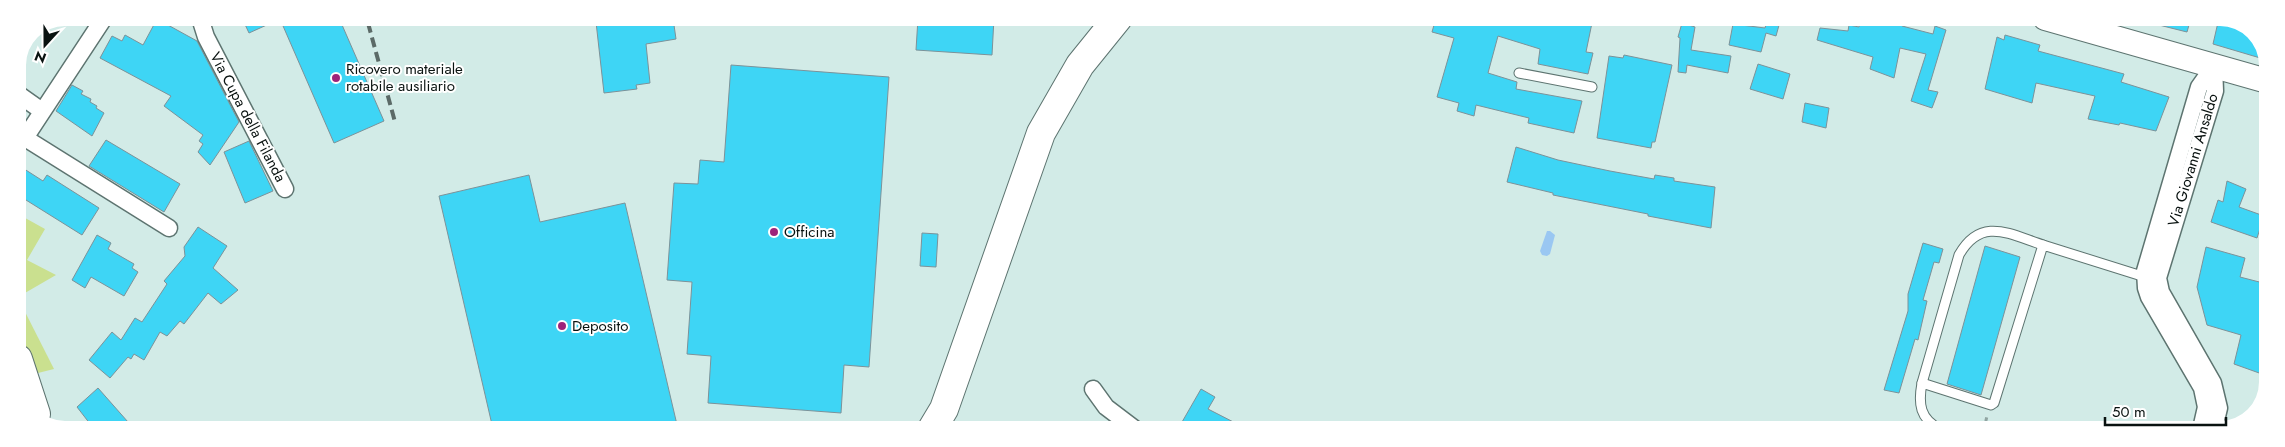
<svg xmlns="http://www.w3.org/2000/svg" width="2285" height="447" font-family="Jost,sans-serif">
  <rect width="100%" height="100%" fill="#d2ebe7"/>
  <!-- green -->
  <g fill="#cae08f">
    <polygon points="18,214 45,229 27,260 56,275 18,297"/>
    <polygon points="18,298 54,369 18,378"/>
  </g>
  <!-- water -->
  <polygon fill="#9ac7f2" points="1547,231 1550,231 1555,235 1550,254 1547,256 1542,255 1540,251"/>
  <!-- building -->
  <g fill="#3ed5f5" stroke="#7c9299">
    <polygon points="242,18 339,18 384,121 334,143 280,19 249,33"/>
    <polygon points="633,18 673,18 676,39 646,44 650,83 636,85 637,89 604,93 596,22"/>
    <polygon points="918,18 994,18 992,55 916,50"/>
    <polygon points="1436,18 1593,18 1586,52 1593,53 1588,74 1538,64 1540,49 1498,36 1488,73 1517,82 1516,89 1582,101 1574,133 1528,123 1529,118 1476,105 1474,116 1457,111 1459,103 1437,97 1454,38 1432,32"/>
    <polygon points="1768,18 1781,18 1776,36 1766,33 1761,52 1729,45 1733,24 1765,28"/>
    <polygon points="1861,18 1905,18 1902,26 1933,34 1935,26 1946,30 1928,90 1938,92 1932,108 1911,101 1926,54 1900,48 1894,78 1870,69 1873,57 1817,40 1820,28 1848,31 1849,25 1859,27"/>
    <polygon points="2151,18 2191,18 2187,32 2151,23"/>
    <polygon points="2219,18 2228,18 2254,32 2267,60 2213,44"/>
    <polygon points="157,19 197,41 239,122 210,165 198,152 203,144 199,141 203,135 164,106 171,96 100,58 112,36 122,41 125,35 143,45"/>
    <polygon points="1682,23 1695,27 1691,50 1731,56 1728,73 1687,65 1686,73 1678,72 1680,38 1678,37"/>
    <polygon points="2005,35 2040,45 2038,51 2124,74 2121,82 2169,97 2156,131 2120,123 2119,125 2088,119 2095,96 2036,83 2032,103 1985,89 1997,37 2004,40"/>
    <polygon points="1624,55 1672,65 1655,142 1652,142 1651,148 1597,138 1609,56 1623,58"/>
    <polygon points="1758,64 1790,74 1783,99 1750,89"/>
    <polygon points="731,65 889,77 869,367 844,365 841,413 708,403 711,356 687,354 692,282 667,280 674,183 698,184 700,160 724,162"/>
    <polygon points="72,85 83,91 81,94 91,99 90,102 97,106 96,108 104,113 92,136 56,111"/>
    <polygon points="1805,103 1829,108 1826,128 1802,122"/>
    <polygon points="106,140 180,184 164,212 89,166"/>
    <polygon points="249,141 273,191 245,203 224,152"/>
    <polygon points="1516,147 1558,160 1610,171 1654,179 1655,175 1674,178 1674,181 1715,187 1711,228 1648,216 1648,214 1553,195 1553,193 1507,182"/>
    <polygon points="18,165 43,181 47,175 99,208 82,235 18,195"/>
    <polygon points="529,175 540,222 625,203 678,429 493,429 439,196"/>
    <polygon points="2227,181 2246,189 2239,207 2264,216 2257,238 2211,222 2218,200 2223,202"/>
    <polygon points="198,227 227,246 213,268 238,290 221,304 208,293 184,324 180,321 167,336 160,332 144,360 134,354 131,359 128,357 110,378 89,360 112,332 121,340 135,318 142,322 167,284 164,281 185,256 184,247"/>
    <polygon points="922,233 938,234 936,267 920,266"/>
    <polygon points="97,235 111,243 108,249 134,264 132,268 138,272 124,296 91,277 85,288 72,280"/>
    <polygon points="1923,243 1943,249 1939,263 1934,262 1923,300 1927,301 1918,340 1915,339 1899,393 1884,390 1908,311 1908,294"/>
    <polygon points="1985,246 2020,257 1981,395 1947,384"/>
    <polygon points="2206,247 2245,258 2240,277 2267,284 2267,356 2262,374 2234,364 2241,335 2207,325 2197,287"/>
    <polygon points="98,388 128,422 119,429 94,429 77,407"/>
    <polygon points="1201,389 1215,397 1208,409 1247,429 1178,429"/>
  </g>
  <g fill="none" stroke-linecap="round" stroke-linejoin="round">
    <!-- lane casing -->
    <g stroke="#5d7470" stroke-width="11">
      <g id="lane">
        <polyline points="1519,73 1592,87"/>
        <path d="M1922 383 1959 255C1981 216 2009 234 2043 245"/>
        <path d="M1940 429C1920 419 1918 404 1922 383L1991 405 1994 403 2043 245 2145 277"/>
      </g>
    </g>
    <!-- street casing -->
    <g stroke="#5d7470" stroke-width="19">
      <g id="street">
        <polyline points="104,18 25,138 169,228"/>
        <polyline points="200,18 206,37 285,189"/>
        <polyline points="2214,66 2215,91 2158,278 2161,292 2213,383 2219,408 2214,429"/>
        <polyline points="18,94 42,111"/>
        <polyline points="1093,389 1106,407 1135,429"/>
        <polyline points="2201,429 2206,407 2202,388 2149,297 2146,288 2145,271 2199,87 2214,66"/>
      </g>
    </g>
    <!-- secondary casing -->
    <g stroke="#5d7470" stroke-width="26">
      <polyline id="secondary" points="2045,18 2267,81"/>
    </g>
    <!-- highway casing -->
    <g stroke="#5d7470" stroke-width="30">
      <g id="highway">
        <polyline points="18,359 36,414"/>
        <polyline points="932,429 944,409 1041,133 1080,65 1118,18"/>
      </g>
    </g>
    <!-- path -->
    <polyline stroke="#91a5a2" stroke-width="3" stroke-dasharray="4 4" stroke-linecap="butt" points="1984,429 1987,416"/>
    <!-- lane -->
    <use href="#lane" stroke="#fff" stroke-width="9"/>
    <!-- street -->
    <use href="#street" stroke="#fff" stroke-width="16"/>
    <!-- secondary -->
    <use href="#secondary" stroke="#fff" stroke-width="24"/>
    <!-- highway -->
    <use href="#highway" stroke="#fff" stroke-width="28"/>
    <!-- rail -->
    <polyline stroke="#5b6a67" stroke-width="4" stroke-dasharray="10 5" stroke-linecap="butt" points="368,23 395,122"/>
  </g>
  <!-- markers -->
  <g fill="#9d237a" stroke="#fff" stroke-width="2">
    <circle cx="336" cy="78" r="5"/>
    <circle cx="774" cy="232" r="5"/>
    <circle cx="562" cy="326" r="5"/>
  </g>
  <g text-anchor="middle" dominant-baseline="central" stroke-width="4" stroke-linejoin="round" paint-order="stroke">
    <!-- poi labels -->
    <g font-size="15" fill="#091210" stroke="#fff" text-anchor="start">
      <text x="346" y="69">Ricovero materiale<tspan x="346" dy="17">rotabile ausiliario</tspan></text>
      <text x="784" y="232">Officina</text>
      <text x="572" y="326">Deposito</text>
    </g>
    <!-- street labels -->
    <g font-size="15" fill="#091210" stroke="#fff">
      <text transform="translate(248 117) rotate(62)">Via Cupa della Filanda</text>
      <text transform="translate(2193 160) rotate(-73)">Via Giovanni Ansaldo</text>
    </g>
  </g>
  <!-- crop -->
  <path d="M0 0H2285V447H0ZM65 26H2220A39 39 0 0 1 2259 65V382A39 39 0 0 1 2220 421H65A39 39 0 0 1 26 382V65A39 39 0 0 1 65 26Z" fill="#fff" fill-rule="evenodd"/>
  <!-- north arrow -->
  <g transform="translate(45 45) rotate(201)" stroke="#ffffff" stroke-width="4" paint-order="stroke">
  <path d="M0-4L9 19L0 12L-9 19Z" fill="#091210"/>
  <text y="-8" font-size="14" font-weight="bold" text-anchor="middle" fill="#091210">N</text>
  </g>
  <!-- scale -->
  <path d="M2105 417v8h121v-8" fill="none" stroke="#091210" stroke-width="2.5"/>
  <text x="2112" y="417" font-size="15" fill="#091210" stroke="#ffffff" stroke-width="4" paint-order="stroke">50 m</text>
</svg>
